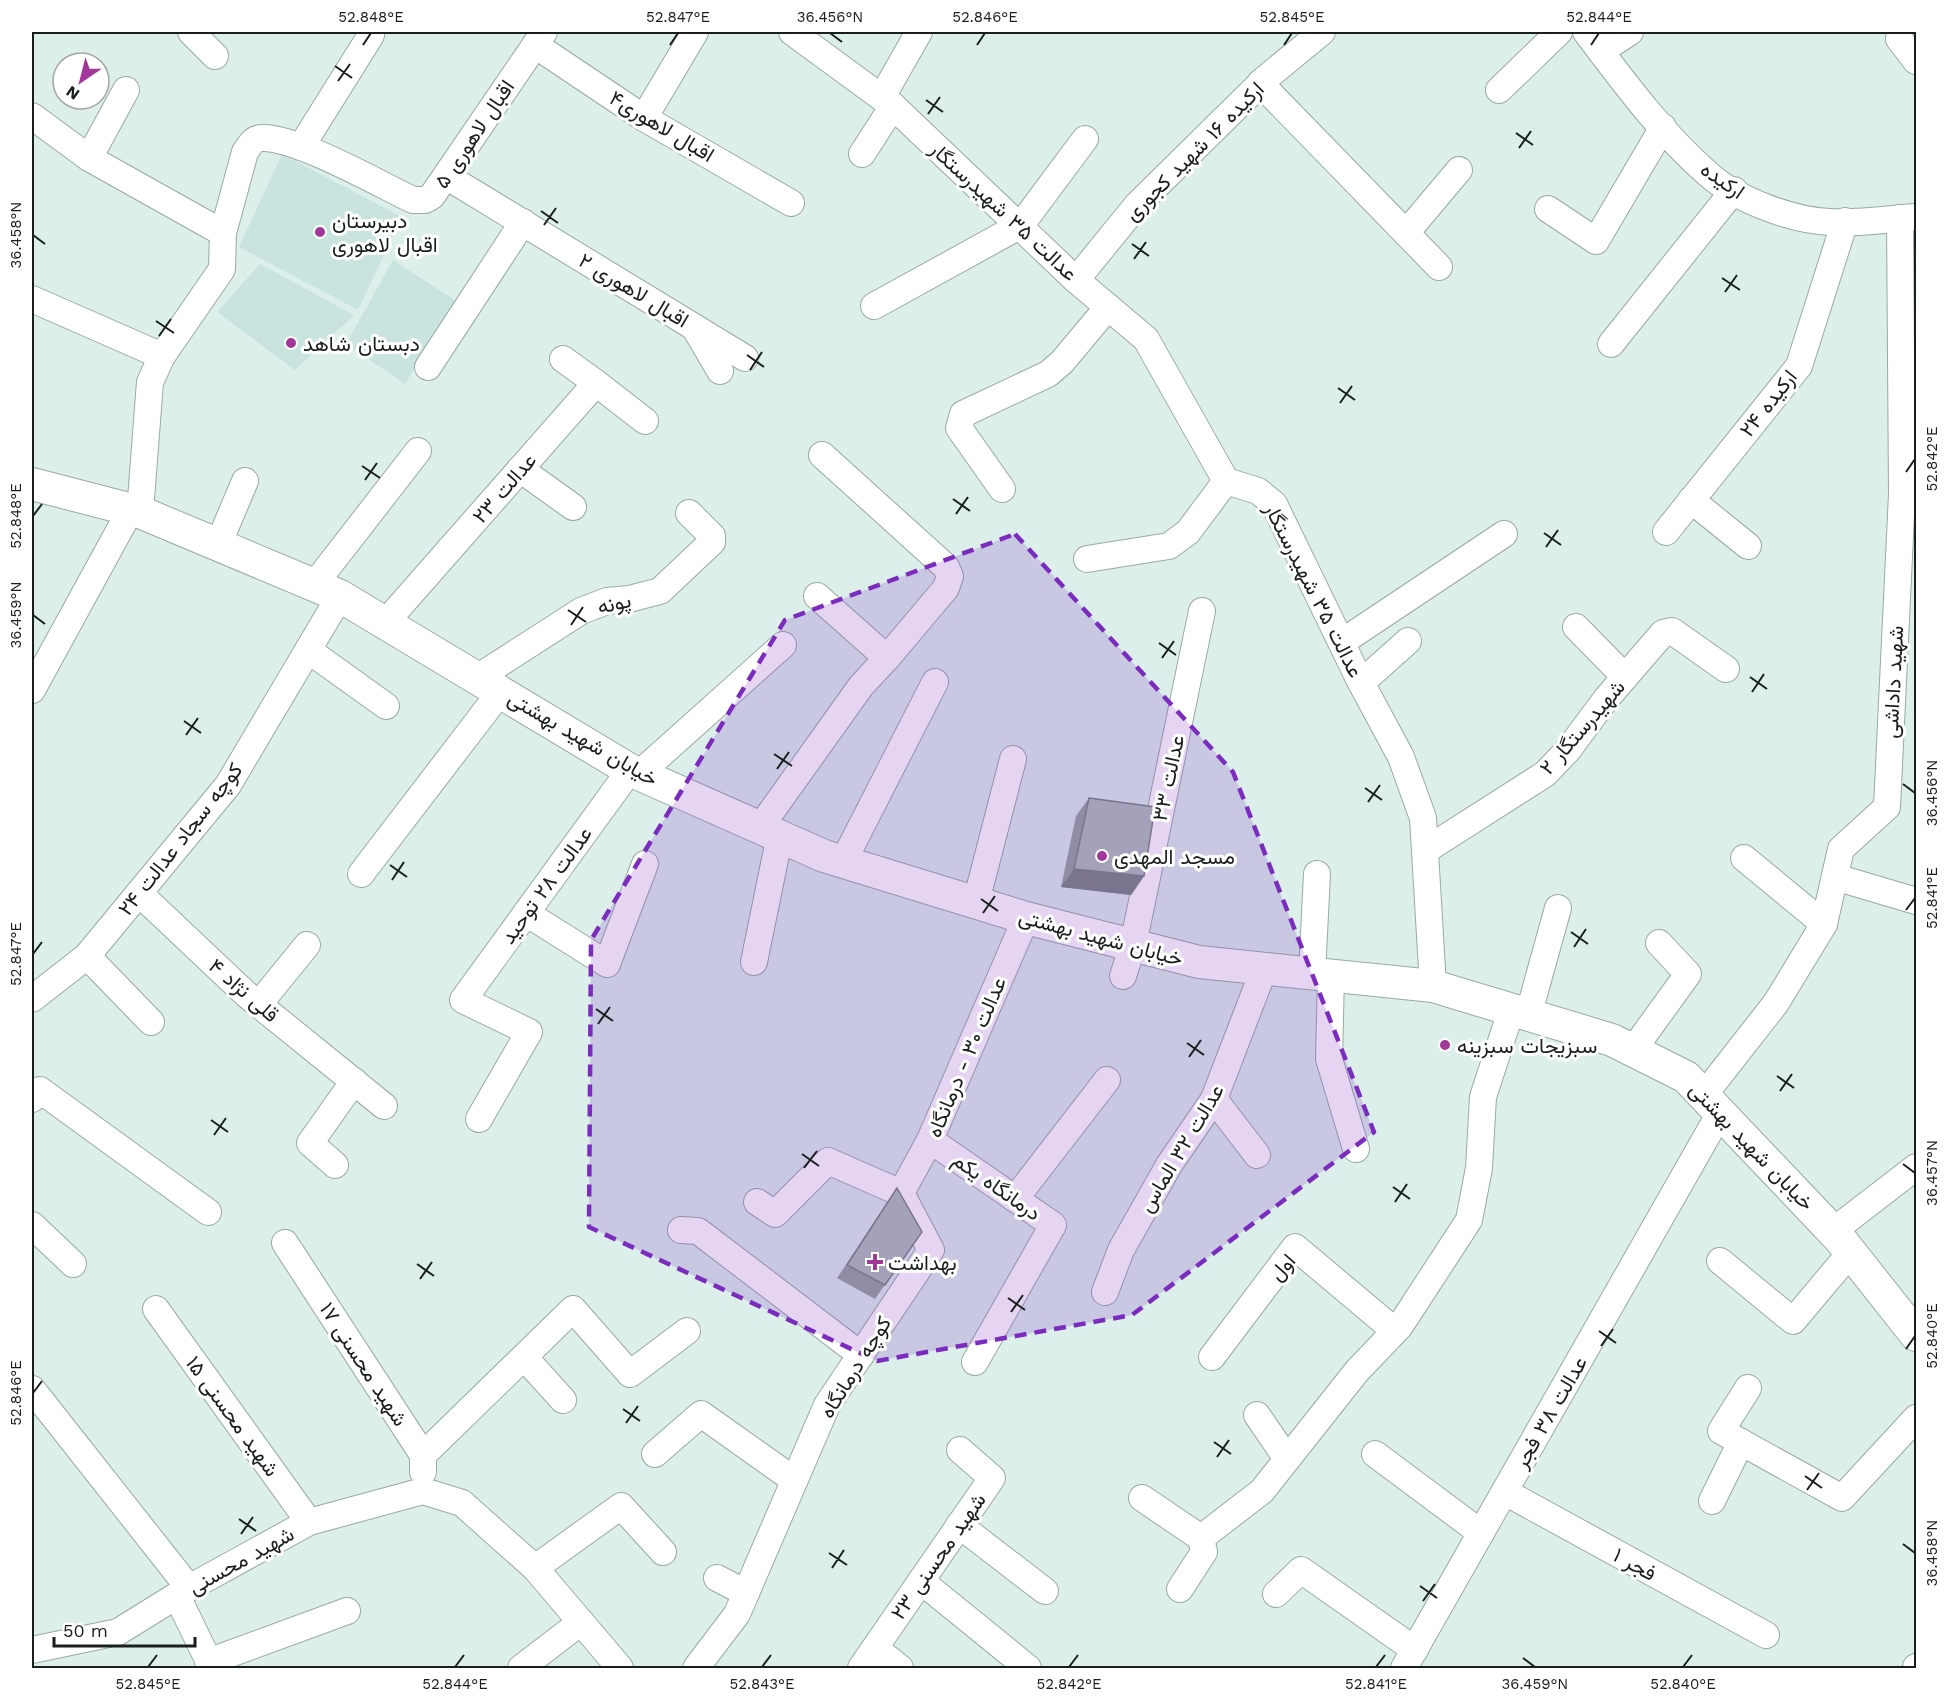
<svg xmlns="http://www.w3.org/2000/svg" width="1948" height="1700" font-family="'Work Sans',Vazirmatn,sans-serif">
  <rect width="100%" height="100%" fill="#ddefeb"/>
  <!-- built -->
  <g fill="#c9e4de">
    <polygon points="282,154 402,217 358,310 239,247"/>
    <polygon points="393,260 456,301 405,384 346,344"/>
    <polygon points="260,264 354,315 295,370 217,312"/>
  </g>
  <g fill="none" stroke-linecap="round" stroke-linejoin="round">
    <!-- minor casing -->
    <g stroke="#99a9a6" stroke-width="28">
      <g id="minor">
        <polyline points="191,32 215,56"/>
        <polyline points="792,32 893,106 1076,280 1146,339 1226,481 1258,491 1274,504 1358,677 1401,757 1423,818 1433,986"/>
        <path d="M1586 32C1623 81 1661 133 1708 174 1737 200 1791 220 1829 222 1858 224 1888 219 1916 217"/>
        <polyline points="1899,39 1916,61"/>
        <polyline points="535,45 644,118 791,203"/>
        <polyline points="1601,51 1630,32"/>
        <polyline points="1260,83 1439,267"/>
        <polyline points="1499,90 1559,32"/>
        <polyline points="882,97 919,32"/>
        <polyline points="32,116 89,158 223,233"/>
        <polyline points="644,118 695,32"/>
        <polyline points="301,147 371,35"/>
        <polyline points="862,154 893,106"/>
        <polyline points="89,158 126,90"/>
        <polyline points="446,176 745,358"/>
        <polyline points="1548,209 1596,241 1663,127"/>
        <polyline points="1406,233 1459,170"/>
        <polyline points="1076,280 1137,205 1266,78 1322,32"/>
        <polyline points="32,299 162,356"/>
        <polyline points="874,306 1021,225 1085,139"/>
        <polyline points="696,330 720,371"/>
        <polyline points="1611,344 1734,190"/>
        <polyline points="428,367 523,222"/>
        <polyline points="596,383 645,421"/>
        <polyline points="822,455 946,567 950,576 946,588 887,658"/>
        <polyline points="520,469 573,507"/>
        <polyline points="1002,489 959,428 963,414 1048,374 1062,362 1108,307"/>
        <polyline points="1691,500 1748,546"/>
        <path d="M140 512 150 382 162 356 222 269 223 233 245 152C250 145 253 138 262 138 297 137 379 184 413 200H425L432 196 544 32"/>
        <polyline points="1666,532 1799,366 1845,221"/>
        <polyline points="218,545 245,481"/>
        <polyline points="1087,559 1169,546 1188,532 1226,481"/>
        <polyline points="314,585 418,451"/>
        <polyline points="385,623 596,383 563,359"/>
        <polyline points="1576,627 1625,677"/>
        <polyline points="1342,642 1504,534"/>
        <polyline points="308,650 386,706"/>
        <polyline points="477,678 581,611 607,601 629,599 660,591 712,542 712,536 689,513"/>
        <polyline points="1362,682 1408,641"/>
        <polyline points="32,690 131,509"/>
        <polyline points="640,773 783,645"/>
        <polyline points="761,826 861,686 887,658 817,596"/>
        <polyline points="1426,850 1545,774 1568,750 1606,699 1663,633 1672,631 1726,669"/>
        <polyline points="1744,858 1824,924"/>
        <polyline points="843,862 935,682"/>
        <polyline points="361,874 501,691"/>
        <polyline points="1835,877 1916,901"/>
        <polyline points="139,893 247,995 384,1106"/>
        <polyline points="976,902 1013,759"/>
        <polyline points="526,913 607,964 645,864"/>
        <polyline points="87,956 151,1022"/>
        <polyline points="754,962 780,835"/>
        <polyline points="1312,974 1317,874"/>
        <polyline points="1123,976 1133,945 1202,611"/>
        <polyline points="1331,976 1329,1059 1356,1149"/>
        <polyline points="32,999 87,956 228,785 340,596"/>
        <polyline points="259,1004 307,945"/>
        <polyline points="1528,1016 1558,908"/>
        <polyline points="1633,1050 1688,974 1659,943"/>
        <polyline points="1704,1095 1776,1003 1824,924 1841,849 1887,807 1902,494 1900,218"/>
        <polyline points="32,1099 40,1090 208,1212"/>
        <polyline points="1214,1099 1257,1155"/>
        <polyline points="479,1119 529,1032 463,1000 630,770"/>
        <polyline points="930,1140 1053,1225 975,1362"/>
        <polyline points="335,1165 310,1143 354,1081"/>
        <polyline points="901,1193 930,1140 1026,918"/>
        <polyline points="1015,1199 1107,1080"/>
        <polyline points="757,1202 775,1214 828,1161 901,1193"/>
        <polyline points="32,1225 73,1264"/>
        <polyline points="681,1230 698,1231 861,1355"/>
        <polyline points="1833,1231 1916,1167"/>
        <polyline points="285,1243 423,1455 423,1472"/>
        <polyline points="1720,1261 1793,1321 1851,1252"/>
        <polyline points="1105,1292 1121,1250 1169,1165 1214,1099 1264,969"/>
        <polyline points="156,1309 309,1522"/>
        <polyline points="524,1357 563,1400"/>
        <polyline points="1212,1357 1295,1247 1395,1331"/>
        <polyline points="1748,1388 1721,1431 1842,1498 1916,1418"/>
        <polyline points="32,1389 189,1588"/>
        <polyline points="1257,1415 1287,1459"/>
        <polyline points="655,1454 701,1414 794,1480"/>
        <polyline points="1375,1454 1481,1533"/>
        <polyline points="423,1455 573,1309 630,1374 687,1331"/>
        <polyline points="423,1491 462,1503 535,1568 620,1668"/>
        <polyline points="1505,1492 1766,1635"/>
        <polyline points="1142,1498 1201,1538 1204,1552 1180,1589"/>
        <polyline points="1712,1501 1741,1442"/>
        <polyline points="959,1525 1045,1591"/>
        <polyline points="1201,1538 1262,1491 1357,1371 1400,1326 1469,1220 1479,1168 1483,1097 1511,1011"/>
        <polyline points="535,1568 621,1506 663,1552"/>
        <polyline points="717,1578 746,1593"/>
        <polyline points="921,1581 1028,1668"/>
        <polyline points="1276,1594 1301,1570 1415,1650"/>
        <polyline points="177,1596 212,1668"/>
        <polyline points="875,1648 900,1668"/>
        <polyline points="32,1650 118,1632 189,1588 309,1522 423,1491"/>
        <polyline points="208,1662 347,1611"/>
        <polyline points="521,1668 581,1622"/>
        <polyline points="696,1668 737,1614 827,1405 931,1250 901,1193"/>
        <polyline points="861,1668 992,1478 960,1450"/>
        <polyline points="1404,1668 1720,1113"/>
        <polyline points="1916,1668 1916,1667"/>
      </g>
    </g>
    <!-- major casing -->
    <g stroke="#99a9a6" stroke-width="34">
      <polyline id="major" points="32,484 140,512 340,596 630,770 824,856 1026,918 1199,962 1433,986 1612,1040 1686,1077 1840,1239 1916,1335"/>
    </g>
    <!-- minor -->
    <use href="#minor" stroke="#fff" stroke-width="26"/>
    <!-- major -->
    <use href="#major" stroke="#fff" stroke-width="32"/>
  </g>
  <!-- wall -->
  <g fill="#96a4a1">
    <polygon points="1089,798 1144,876 1131,895 1061,887 1076,816"/>
    <polygon points="897,1188 922,1232 875,1299 837,1278"/>
  </g>
  <!-- shaded-wall -->
  <polygon fill="#7a8683" points="1074,869 1144,876 1131,895 1061,887"/>
  <!-- building -->
  <g fill="#aebfbb" stroke="#7a8683" stroke-width="1.5">
    <polygon points="1089,798 1155,807 1144,876 1074,869"/>
    <polygon points="897,1188 922,1232 885,1285 847,1265"/>
  </g>
  <!-- marked area -->
  <path fill="#7b2cbf" fill-opacity="0.2" stroke="#7b2cbf" stroke-width="4.5" stroke-dasharray="12 8" stroke-linejoin="round" d="M1015 534 1233 772 1374 1132 1132 1315 877 1361 589 1227 591 940 785 620Z"/>
  <!-- ticks -->
  <path fill="none" stroke="#181f1d" stroke-width="2" d="M830 33 842 42M363 45 371 33M670 45 678 33M977 45 985 33M1284 45 1292 33M1591 45 1599 33M335 66 352 78M338 81 350 64M926 100 943 112M928 114 940 97M1516 133 1533 145M1519 148 1531 131M541 211 558 223M544 225 556 208M33 235 45 244M1132 244 1149 256M1134 259 1146 242M1722 278 1740 290M1725 292 1737 275M156 321 174 333M159 336 171 319M747 355 764 367M750 370 762 352M1338 388 1355 400M1340 403 1352 386M362 466 380 478M1906 472 1915 459M365 480 377 463M953 499 970 511M956 514 968 497M33 516 42 504M1544 533 1561 545M1546 547 1558 530M568 610 586 622M33 615 45 624M571 625 583 607M1159 643 1176 655M1162 658 1174 641M1750 677 1767 689M1752 692 1764 674M184 721 201 733M186 735 198 718M774 754 792 766M777 769 789 752M1903 784 1915 793M1365 788 1382 800M1368 802 1380 785M390 865 407 877M392 880 404 862M981 899 998 911M1906 910 1915 898M983 913 995 896M1571 932 1588 944M1574 947 1586 929M33 954 42 942M596 1009 613 1021M598 1024 610 1007M1187 1043 1204 1055M1189 1057 1201 1040M1777 1076 1794 1088M1780 1091 1792 1074M211 1120 228 1132M214 1135 226 1118M802 1154 819 1166M1903 1164 1915 1173M804 1168 817 1151M1393 1187 1410 1199M1395 1202 1407 1184M417 1264 434 1276M420 1279 432 1262M1008 1298 1025 1310M1011 1312 1023 1295M1599 1331 1616 1343M1601 1346 1613 1329M1906 1349 1915 1336M33 1393 42 1381M623 1409 640 1421M626 1423 638 1406M1214 1442 1231 1454M1217 1457 1229 1440M1805 1476 1822 1488M1807 1490 1819 1473M239 1519 256 1531M241 1534 253 1517M1903 1544 1915 1553M829 1553 847 1565M832 1568 844 1550M1420 1586 1437 1598M1423 1601 1435 1584M1523 1658 1535 1667M148 1667 157 1655M455 1667 464 1655M762 1667 771 1655M1069 1667 1078 1655M1376 1667 1385 1655M1683 1667 1692 1655"/>
  <!-- markers -->
  <g fill="#a13799" stroke="#fff" stroke-width="2">
    <circle cx="320" cy="232" r="6"/>
    <circle cx="291" cy="343" r="6"/>
    <circle cx="1102" cy="856" r="6"/>
    <circle cx="1445" cy="1045" r="6"/>
    <path d="M872 1253h6v6h6v6h-6v6h-6v-6h-6v-6h6z"/>
  </g>
  <g text-anchor="middle" dominant-baseline="central" stroke-width="6" stroke-linejoin="round" paint-order="stroke">
    <!-- street labels -->
    <g font-size="21" fill="#181f1d" stroke="#fff">
      <text transform="translate(662 126) rotate(31)">اقبال لاهوری۴</text>
      <text transform="translate(474 134) rotate(-56)">اقبال لاهوری ۵</text>
      <text transform="translate(1194 151) rotate(-45)">ارکیده ۱۶ شهید کجوری</text>
      <text transform="translate(1723 180) rotate(35)">ارکیده</text>
      <text transform="translate(1004 211) rotate(43)">عدالت ۳۵ شهیدرستگار</text>
      <text transform="translate(634 290) rotate(31)">اقبال لاهوری ۲</text>
      <text transform="translate(1768 403) rotate(-52)">ارکیده ۲۴</text>
      <text transform="translate(504 488) rotate(-49)">عدالت ۲۳</text>
      <text transform="translate(1314 590) rotate(63)">عدالت ۳۵ شهیدرستگار</text>
      <text transform="translate(614 603) rotate(-13)">پونه</text>
      <text transform="translate(1893 682) rotate(-87)">شهید داداشی</text>
      <text transform="translate(1582 727) rotate(-49)">شهیدرستگار ۲</text>
      <text transform="translate(583 738) rotate(30)">خیابان شهید بهشتی</text>
      <text transform="translate(1168 778) rotate(-78)">عدالت ۳۳</text>
      <text transform="translate(180 839) rotate(-52)">کوچه سجاد عدالت ۲۴</text>
      <text transform="translate(546 885) rotate(-54)">عدالت ۲۸ توحید</text>
      <text transform="translate(1101 937) rotate(15)">خیابان شهید بهشتی</text>
      <text transform="translate(244 990) rotate(41)">قلی نژاد ۴</text>
      <text transform="translate(966 1057) rotate(-67)">عدالت ۳۰ - درمانگاه</text>
      <text transform="translate(1752 1146) rotate(46)">خیابان شهید بهشتی</text>
      <text transform="translate(1181 1148) rotate(-59)">عدالت ۳۲ الماس</text>
      <text transform="translate(997 1186) rotate(35)">درمانگاه یکم</text>
      <text transform="translate(1282 1267) rotate(-49)">اول</text>
      <text transform="translate(364 1364) rotate(57)">شهید محسنی ۱۷</text>
      <text transform="translate(855 1367) rotate(-58)">کوچه درمانگاه</text>
      <text transform="translate(1550 1412) rotate(-60)">عدالت ۳۸ فجر</text>
      <text transform="translate(233 1416) rotate(54)">شهید محسنی ۱۵</text>
      <text transform="translate(938 1556) rotate(-55)">شهید محسنی ۲۳</text>
      <text transform="translate(241 1560) rotate(-29)">شهید محسنی</text>
      <text transform="translate(1635 1564) rotate(29)">فجر ۱</text>
    </g>
    <!-- poi labels -->
    <g font-size="21" fill="#181f1d" stroke="#fff" text-anchor="start">
      <text x="332" y="220">دبیرستان<tspan x="332" dy="24">اقبال لاهوری</tspan></text>
      <text x="303" y="343">دبستان شاهد</text>
      <text x="1114" y="856">مسجد المهدی</text>
      <text x="1457" y="1045">سبزیجات سبزینه</text>
      <text x="888" y="1262">بهداشت</text>
    </g>
  </g>
  <!-- border -->
  <rect width="1948" height="1700" fill="none" stroke="#ffffff" stroke-width="66"/>
  <!-- north arrow -->
  <g transform="translate(81 81) rotate(215)"><circle r="28" fill="#ffffff" stroke="#a3a5a5" stroke-width="1.5"/>
  <path d="M0-4.5L10 22L0 15L-10 22Z" fill="#a13799"/>
  <text y="-9" font-size="16" font-weight="bold" text-anchor="middle" fill="#181f1d">N</text>
  </g>
  <!-- scale -->
  <path d="M54 1637v9h141v-9" fill="none" stroke="#181f1d" stroke-width="3"/>
  <text x="63" y="1637" font-size="18" fill="#181f1d" stroke="#ffffff" stroke-width="4.5" paint-order="stroke">50 m</text>
  <rect x="33" y="33" width="1882" height="1634" fill="none" stroke="#181f1d" stroke-width="2"/>
  <g font-size="15" text-anchor="middle" fill="#181f1d">
    <text x="371" y="22">52.848°E</text>
    <text x="678" y="22">52.847°E</text>
    <text x="830" y="22">36.456°N</text>
    <text x="985" y="22">52.846°E</text>
    <text x="1292" y="22">52.845°E</text>
    <text x="1599" y="22">52.844°E</text>
    <text transform="translate(16 235) rotate(-90)" y="5">36.458°N</text>
    <text transform="translate(1932 459) rotate(-90)" y="5">52.842°E</text>
    <text transform="translate(16 516) rotate(-90)" y="5">52.848°E</text>
    <text transform="translate(16 615) rotate(-90)" y="5">36.459°N</text>
    <text transform="translate(1932 793) rotate(-90)" y="5">36.456°N</text>
    <text transform="translate(1932 898) rotate(-90)" y="5">52.841°E</text>
    <text transform="translate(16 954) rotate(-90)" y="5">52.847°E</text>
    <text transform="translate(1932 1173) rotate(-90)" y="5">36.457°N</text>
    <text transform="translate(1932 1336) rotate(-90)" y="5">52.840°E</text>
    <text transform="translate(16 1393) rotate(-90)" y="5">52.846°E</text>
    <text transform="translate(1932 1553) rotate(-90)" y="5">36.458°N</text>
    <text x="148" y="1689">52.845°E</text>
    <text x="455" y="1689">52.844°E</text>
    <text x="762" y="1689">52.843°E</text>
    <text x="1069" y="1689">52.842°E</text>
    <text x="1376" y="1689">52.841°E</text>
    <text x="1535" y="1689">36.459°N</text>
    <text x="1683" y="1689">52.840°E</text>
  </g>
</svg>
